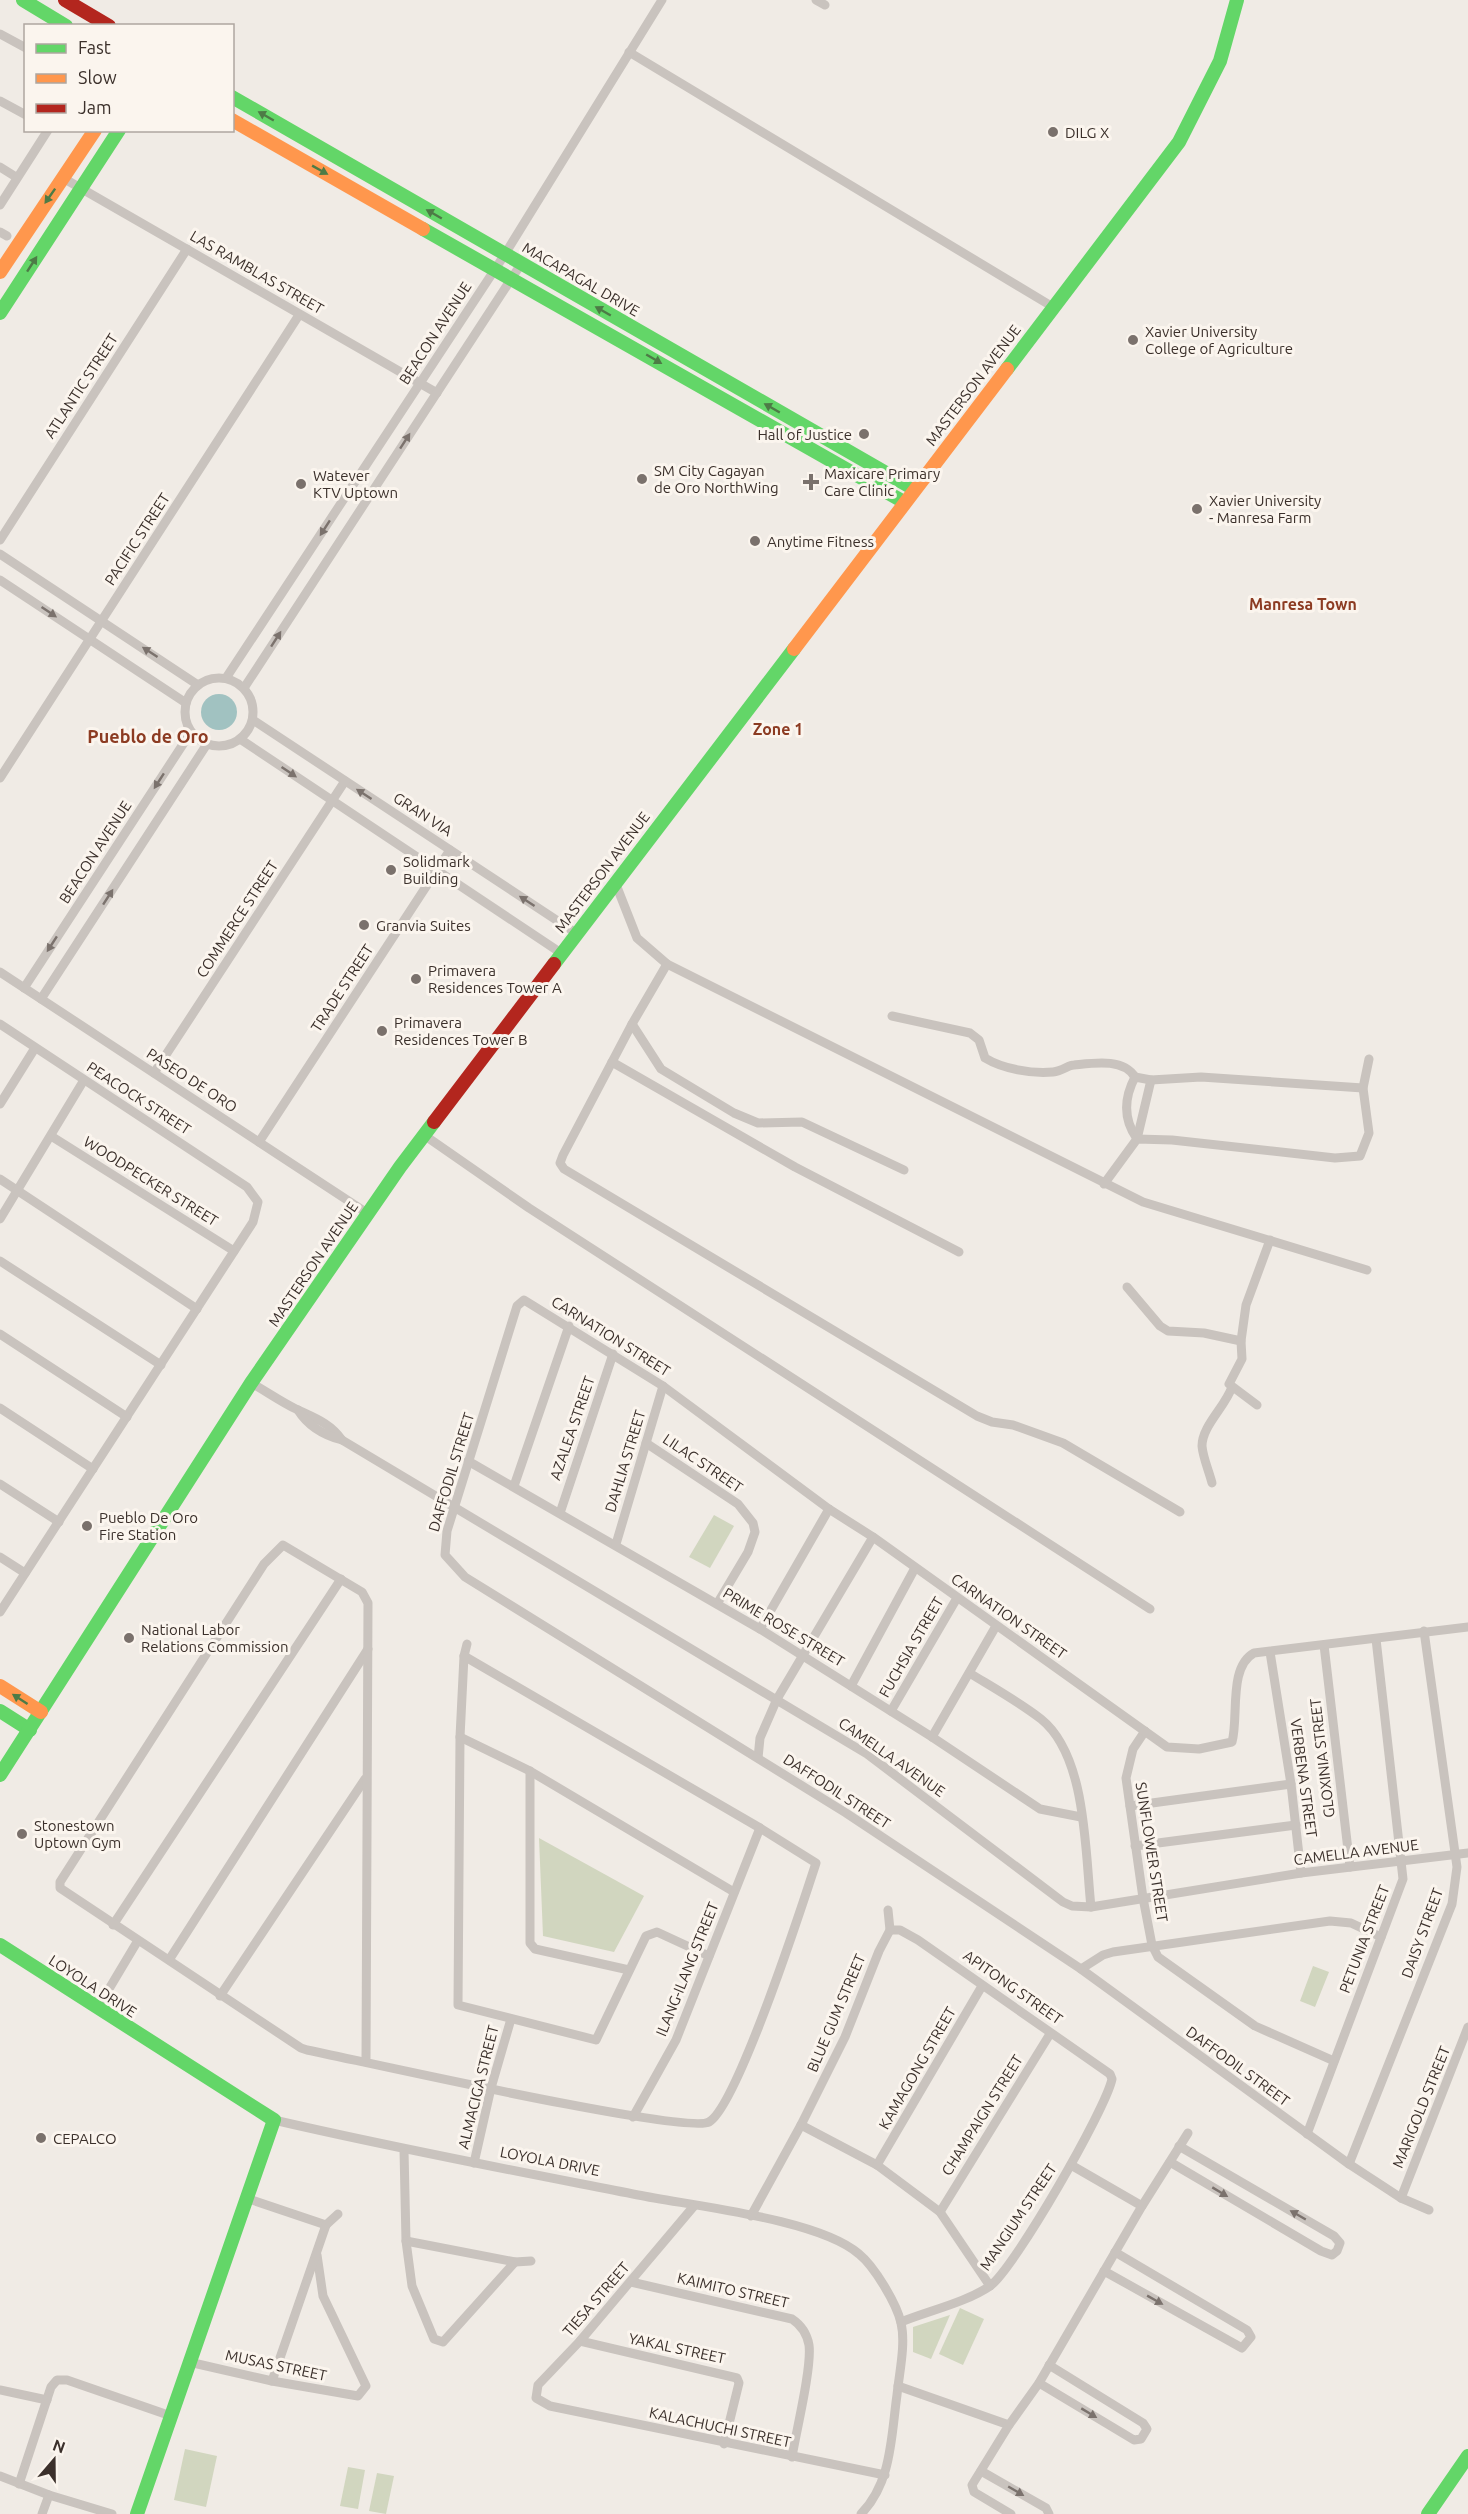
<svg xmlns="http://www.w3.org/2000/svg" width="1468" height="2514" font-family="Ubuntu,sans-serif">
  <rect width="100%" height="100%" fill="#f0ebe5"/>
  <!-- green -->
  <g fill="#d1d6bf">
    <polygon points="714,1515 734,1526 710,1568 689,1557"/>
    <polygon points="539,1838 644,1896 614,1952 543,1936"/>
    <polygon points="1313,1966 1329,1972 1315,2007 1300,2001"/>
    <polygon points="960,2308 984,2319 963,2365 939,2354"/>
    <polygon points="950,2315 931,2359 913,2352 913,2327"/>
    <polygon points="185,2449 217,2456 206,2507 174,2500"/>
    <polygon points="348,2467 365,2470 358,2509 340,2506"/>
    <polygon points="377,2473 394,2476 386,2514 369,2511"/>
  </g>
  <!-- water -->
  <circle fill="#a1c2c1" cx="219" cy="712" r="18"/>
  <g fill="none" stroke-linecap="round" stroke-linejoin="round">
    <!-- street -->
    <g stroke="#c9c3be" stroke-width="9">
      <polyline points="816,0 825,5"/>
      <polyline points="0,34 26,48"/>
      <polyline points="629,52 1053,307"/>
      <polyline points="0,101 26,115"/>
      <polyline points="0,167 16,177"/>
      <polyline points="63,178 437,393"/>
      <polyline points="0,205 48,130"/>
      <polyline points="0,232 7,236"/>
      <polyline points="0,540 187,249"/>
      <polyline points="0,554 198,685"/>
      <polyline points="0,580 186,703"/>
      <circle cx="219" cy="712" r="34"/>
      <polyline points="226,678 505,254 662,0"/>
      <polyline points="244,688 521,264"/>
      <polyline points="253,720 576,933"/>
      <polyline points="240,739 561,953"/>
      <polyline points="0,778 299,315"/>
      <polyline points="615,882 637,938 667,964 1143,1202 1367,1270"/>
      <polyline points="667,964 632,1024 563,1155 560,1163 564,1169 977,1416 992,1422 1013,1425 1063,1443 1180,1512"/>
      <polyline points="0,972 367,1213"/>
      <polyline points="24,988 191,732"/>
      <polyline points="41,999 207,744"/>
      <path d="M892 1016 970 1033 979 1040 985 1058C1003 1069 1032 1074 1053 1072 1063 1071 1068 1065 1074 1065 1094 1063 1123 1058 1135 1077"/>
      <polyline points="0,1024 247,1187 258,1202 253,1222 0,1612"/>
      <polyline points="632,1024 661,1069 734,1113 758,1123 802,1122 904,1170"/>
      <polyline points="612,1062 795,1167 959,1252"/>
      <polyline points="154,1073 345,781"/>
      <polyline points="0,1104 35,1048"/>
      <polyline points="424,1135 529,1208 1150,1609"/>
      <polyline points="51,1136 234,1251"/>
      <path d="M1137 1139C1123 1119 1124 1098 1135 1077L1151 1080 1201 1077 1363 1088"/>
      <polyline points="1137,1139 1151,1080"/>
      <polyline points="259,1142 450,850"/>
      <polyline points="0,1179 197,1309"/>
      <polyline points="1104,1184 1137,1139 1172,1140 1335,1158 1360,1156 1369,1133 1363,1088 1369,1059"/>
      <polyline points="0,1219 84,1080"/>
      <polyline points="0,1261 161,1365"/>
      <polyline points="1127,1287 1160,1326 1168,1331 1204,1333 1241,1341"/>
      <polyline points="0,1334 127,1417"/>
      <path d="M251 1383C266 1391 281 1402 296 1409 315 1418 330 1423 342 1440"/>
      <polyline points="1257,1405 1229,1384 1242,1359 1241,1341 1246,1305 1270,1240"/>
      <polyline points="0,1408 93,1469"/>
      <path d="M298 1410C308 1426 323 1435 342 1440L867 1754 1063 1902 1072 1906 1091 1907 1301 1873 1468 1853"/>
      <polyline points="646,1443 738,1504 753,1523 755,1532 748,1552 717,1604"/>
      <polyline points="468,1461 760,1629 932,1737 1040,1809 1081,1817"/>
      <path d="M1212 1483C1209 1471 1203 1458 1202 1446 1202 1426 1225 1407 1232 1387"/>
      <polyline points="0,1484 59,1522"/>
      <polyline points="514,1486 569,1326"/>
      <polyline points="560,1513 613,1354"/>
      <polyline points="616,1544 663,1386"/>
      <polyline points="0,1557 25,1573"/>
      <polyline points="760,1629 829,1509"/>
      <polyline points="467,1644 464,1656 460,1737 458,2005 596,2040 646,1936 657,1932 709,1956"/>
      <polyline points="1324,1645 1350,1867"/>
      <polyline points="1270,1652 1291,1784 1301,1873"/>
      <path d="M971 1674C994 1688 1019 1702 1041 1719 1087 1756 1085 1852 1091 1907"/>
      <polyline points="851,1686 915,1568"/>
      <polyline points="891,1711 957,1598"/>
      <polyline points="1145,1731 1133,1749 1126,1778 1143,1898 1152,1945 1158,1957 1255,2026 1334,2061"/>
      <polyline points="460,1737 530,1771 734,1892"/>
      <polyline points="932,1737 996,1626"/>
      <polyline points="758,1758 760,1738 777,1699 873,1537"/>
      <polyline points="530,1771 530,1943 535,1949 629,1970"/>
      <polyline points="1130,1806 1291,1784"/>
      <polyline points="1135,1846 1296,1825"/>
      <polyline points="113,1925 341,1579"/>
      <path d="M890 1930H900L918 1940 1110 2074 1112 2079C1106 2109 1014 2269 990 2286 967 2302 928 2311 901 2322"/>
      <polyline points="169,1960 368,1649"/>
      <polyline points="1081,1969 1103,1955 1113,1952 1330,1921 1351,1923 1381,1937"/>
      <polyline points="220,1996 365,1779"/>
      <polyline points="97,2009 137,1942"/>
      <path d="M366 2062 368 1603 362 1592 283 1545 264 1564 60 1882V1888L301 2048 307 2050C357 2060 686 2135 709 2122 737 2106 803 1903 816 1863L760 1828 464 1656"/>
      <polyline points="633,2117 676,2040 760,1828"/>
      <path d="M274 2120C394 2148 516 2171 638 2195 693 2206 819 2219 859 2254 874 2266 897 2304 901 2323 906 2344 899 2374 897 2395 891 2437 892 2482 861 2514"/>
      <polyline points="801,2125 877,2165 940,2212 990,2286"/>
      <polyline points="1307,2134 1403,1879 1376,1639"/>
      <polyline points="404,2150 406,2241 412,2286 434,2339 443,2342 515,2262"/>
      <polyline points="1170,2162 1321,2251 1332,2255 1337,2251 1340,2243 1334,2236 1179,2146"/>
      <polyline points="474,2163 491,2088 511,2019"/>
      <polyline points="1349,2164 1452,1904 1457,1867 1424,1631"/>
      <polyline points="877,2165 982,1986"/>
      <polyline points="1071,2165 1142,2206"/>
      <polyline points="246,2198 326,2225 338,2214"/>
      <polyline points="1401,2198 1468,2027"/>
      <polyline points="694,2206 580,2341 538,2385 536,2398 550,2406 885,2475"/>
      <path d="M1429 2210 1401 2198 1349 2164 1081 1969 846 1813 465 1577 445 1555 447 1531 517 1306 524 1300 663 1386 829 1509 873 1537 1167 1747 1199 1749 1232 1742C1239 1718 1228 1667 1254 1653L1468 1627"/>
      <polyline points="940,2212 1050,2034"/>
      <polyline points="751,2216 801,2125 845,2037 879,1951 890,1930 888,1910"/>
      <polyline points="406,2241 515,2262 531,2261"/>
      <polyline points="1104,2271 1242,2348 1251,2337 1247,2330 1115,2252"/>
      <path d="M631 2282 792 2319C801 2325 807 2334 809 2345 812 2367 796 2432 792 2457"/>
      <polyline points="580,2341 737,2378 739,2383 724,2444"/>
      <polyline points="189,2362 272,2381 358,2396 366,2386 323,2296 317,2255"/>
      <polyline points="272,2381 326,2225"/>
      <polyline points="1039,2383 1134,2440 1141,2439 1147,2429 1143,2423 1049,2365"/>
      <polyline points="898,2386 1009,2425"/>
      <polyline points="0,2390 47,2400"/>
      <polyline points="981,2471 1046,2508 1049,2514"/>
      <polyline points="0,2476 49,2495 112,2514"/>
      <polyline points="19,2484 51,2387 57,2380 67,2380 171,2416"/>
      <polyline points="42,2514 49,2495"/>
      <polyline points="1011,2514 974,2492 972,2485 1009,2425 1039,2383 1142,2206 1188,2133"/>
    </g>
    <!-- fast -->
    <g stroke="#63d668" stroke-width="14">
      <polyline points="23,0 66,26"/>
      <polyline points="232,97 914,489"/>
      <polyline points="423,229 904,502"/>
      <polyline points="0,313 119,130"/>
      <polyline points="1007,369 1179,142 1220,61 1237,0"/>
      <polyline points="554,964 794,649"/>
      <polyline points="0,1711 30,1730"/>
      <polyline points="0,1775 251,1383 400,1167 434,1122"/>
      <polyline points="0,1945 274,2120 137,2514"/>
      <polyline points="1428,2514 1468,2456"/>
    </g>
    <!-- slow -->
    <g stroke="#ff974d" stroke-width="14">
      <polyline points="232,120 423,229"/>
      <polyline points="0,272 95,130"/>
      <polyline points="794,649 1007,369"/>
      <polyline points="0,1686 41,1712"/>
    </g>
    <!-- jam -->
    <g stroke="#b3261e" stroke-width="14">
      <polyline points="65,0 109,26"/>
      <polyline points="434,1122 554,964"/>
    </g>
  </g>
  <!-- one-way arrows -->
  <defs><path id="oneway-solid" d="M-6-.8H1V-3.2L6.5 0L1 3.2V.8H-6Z" transform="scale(1.5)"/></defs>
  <g fill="#4d7b46">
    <use href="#oneway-solid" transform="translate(266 116) rotate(-150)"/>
    <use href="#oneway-solid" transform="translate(320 170) rotate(29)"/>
    <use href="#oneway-solid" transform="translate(50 196) rotate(125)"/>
    <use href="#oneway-solid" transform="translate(434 214) rotate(-150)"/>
    <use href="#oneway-solid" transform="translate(32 264) rotate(-57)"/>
    <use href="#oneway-solid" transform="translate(603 311) rotate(-150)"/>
    <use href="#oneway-solid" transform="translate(654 359) rotate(30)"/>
    <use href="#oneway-solid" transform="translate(772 408) rotate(-150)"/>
    <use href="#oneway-solid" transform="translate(20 1699) rotate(-147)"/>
  </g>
  <g fill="#7b726d">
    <use href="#oneway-solid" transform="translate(405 441) rotate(-57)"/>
    <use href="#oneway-solid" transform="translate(325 528) rotate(123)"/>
    <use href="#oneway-solid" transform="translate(49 612) rotate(34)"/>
    <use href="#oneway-solid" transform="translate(276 639) rotate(-57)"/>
    <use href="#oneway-solid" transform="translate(150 652) rotate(-147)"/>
    <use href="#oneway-solid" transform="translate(289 772) rotate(34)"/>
    <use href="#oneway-solid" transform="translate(159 781) rotate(123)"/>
    <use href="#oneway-solid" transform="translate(364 794) rotate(-147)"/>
    <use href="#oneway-solid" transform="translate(108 897) rotate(-57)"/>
    <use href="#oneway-solid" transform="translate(527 901) rotate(-147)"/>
    <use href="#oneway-solid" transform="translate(52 944) rotate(123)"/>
    <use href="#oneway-solid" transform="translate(1220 2192) rotate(31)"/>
    <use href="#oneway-solid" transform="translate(1298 2215) rotate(-150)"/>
    <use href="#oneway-solid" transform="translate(1155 2300) rotate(29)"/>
    <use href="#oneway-solid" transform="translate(1089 2413) rotate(31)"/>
    <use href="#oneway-solid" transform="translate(1016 2491) rotate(30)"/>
  </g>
  <!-- markers -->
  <g fill="#7a716c" stroke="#fbf5ee" stroke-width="2">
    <circle cx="1053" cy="132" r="6"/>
    <circle cx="1133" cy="340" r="6"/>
    <circle cx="864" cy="434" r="6"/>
    <circle cx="642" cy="479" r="6"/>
    <path d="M808 473h6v6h6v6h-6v6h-6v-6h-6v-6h6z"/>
    <circle cx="301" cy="484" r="6"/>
    <circle cx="1197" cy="509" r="6"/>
    <circle cx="755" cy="541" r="6"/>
    <circle cx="391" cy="870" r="6"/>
    <circle cx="364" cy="925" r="6"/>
    <circle cx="416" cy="979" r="6"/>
    <circle cx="382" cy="1031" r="6"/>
    <circle cx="87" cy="1526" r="6"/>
    <circle cx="129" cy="1638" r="6"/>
    <circle cx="22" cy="1834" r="6"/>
    <circle cx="41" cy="2138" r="6"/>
  </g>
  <g text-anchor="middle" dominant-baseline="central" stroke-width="6" stroke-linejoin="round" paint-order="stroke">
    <!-- poi labels -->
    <g font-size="15" fill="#3b302b" stroke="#fbf5ee" text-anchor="start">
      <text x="1065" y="132">DILG X</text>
      <text x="1145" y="331">Xavier University<tspan x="1145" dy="17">College of Agriculture</tspan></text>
      <text x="852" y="434" text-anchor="end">Hall of Justice</text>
      <text x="654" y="470">SM City Cagayan<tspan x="654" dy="17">de Oro NorthWing</tspan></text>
      <text x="824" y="473">Maxicare Primary<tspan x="824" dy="17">Care Clinic</tspan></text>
      <text x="313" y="475">Watever<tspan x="313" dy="17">KTV Uptown</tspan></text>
      <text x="1209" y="500">Xavier University<tspan x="1209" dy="17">- Manresa Farm</tspan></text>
      <text x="767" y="541">Anytime Fitness</text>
      <text x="403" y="861">Solidmark<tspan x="403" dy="17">Building</tspan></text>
      <text x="376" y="925">Granvia Suites</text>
      <text x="428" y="970">Primavera<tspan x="428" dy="17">Residences Tower A</tspan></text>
      <text x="394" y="1022">Primavera<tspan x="394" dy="17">Residences Tower B</tspan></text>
      <text x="99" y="1517">Pueblo De Oro<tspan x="99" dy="17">Fire Station</tspan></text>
      <text x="141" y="1629">National Labor<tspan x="141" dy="17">Relations Commission</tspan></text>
      <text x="34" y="1825">Stonestown<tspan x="34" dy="17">Uptown Gym</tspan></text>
      <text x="53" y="2138">CEPALCO</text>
    </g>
    <!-- street labels -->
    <g font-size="15" fill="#3b302b" stroke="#fbf5ee">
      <text transform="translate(257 272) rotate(30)">LAS RAMBLAS STREET</text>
      <text transform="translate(581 279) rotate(30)">MACAPAGAL DRIVE</text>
      <text transform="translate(435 333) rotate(-57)">BEACON AVENUE</text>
      <text transform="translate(973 385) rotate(-53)">MASTERSON AVENUE</text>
      <text transform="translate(81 386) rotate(-57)">ATLANTIC STREET</text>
      <text transform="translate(137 539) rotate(-57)">PACIFIC STREET</text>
      <text transform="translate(423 814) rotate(33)">GRAN VIA</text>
      <text transform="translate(95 852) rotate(-57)">BEACON AVENUE</text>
      <text transform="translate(602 872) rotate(-53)">MASTERSON AVENUE</text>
      <text transform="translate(237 919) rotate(-57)">COMMERCE STREET</text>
      <text transform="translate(342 988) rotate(-57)">TRADE STREET</text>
      <text transform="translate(192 1080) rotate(33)">PASEO DE ORO</text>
      <text transform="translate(139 1098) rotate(33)">PEACOCK STREET</text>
      <text transform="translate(151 1181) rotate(32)">WOODPECKER STREET</text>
      <text transform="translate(313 1264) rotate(-56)">MASTERSON AVENUE</text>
      <text transform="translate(611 1336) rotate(32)">CARNATION STREET</text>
      <text transform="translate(572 1428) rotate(-71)">AZALEA STREET</text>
      <text transform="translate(625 1461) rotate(-73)">DAHLIA STREET</text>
      <text transform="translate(703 1463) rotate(34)">LILAC STREET</text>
      <text transform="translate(451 1472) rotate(-73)">DAFFODIL STREET</text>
      <text transform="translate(1009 1616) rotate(35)">CARNATION STREET</text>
      <text transform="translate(784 1627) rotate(31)">PRIME ROSE STREET</text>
      <text transform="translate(911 1647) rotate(-60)">FUCHSIA STREET</text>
      <text transform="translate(892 1757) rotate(35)">CAMELLA AVENUE</text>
      <text transform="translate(1322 1758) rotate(-97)">GLOXINIA STREET</text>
      <text transform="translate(1304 1778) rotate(82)">VERBENA STREET</text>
      <text transform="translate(837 1791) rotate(33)">DAFFODIL STREET</text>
      <text transform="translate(1152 1852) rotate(81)">SUNFLOWER STREET</text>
      <text transform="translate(1356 1852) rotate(-7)">CAMELLA AVENUE</text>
      <text transform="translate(1422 1933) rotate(-70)">DAISY STREET</text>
      <text transform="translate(1364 1939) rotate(-69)">PETUNIA STREET</text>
      <text transform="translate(687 1969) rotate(-68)">ILANG-ILANG STREET</text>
      <text transform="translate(93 1986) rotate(33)">LOYOLA DRIVE</text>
      <text transform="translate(1013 1987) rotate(35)">APITONG STREET</text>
      <text transform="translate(836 2013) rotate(-67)">BLUE GUM STREET</text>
      <text transform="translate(1238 2066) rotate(36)">DAFFODIL STREET</text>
      <text transform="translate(917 2068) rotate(-60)">KAMAGONG STREET</text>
      <text transform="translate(478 2087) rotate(-76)">ALMACIGA STREET</text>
      <text transform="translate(1421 2107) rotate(-68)">MARIGOLD STREET</text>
      <text transform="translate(982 2115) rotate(-58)">CHAMPAIGN STREET</text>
      <text transform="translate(550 2161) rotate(11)">LOYOLA DRIVE</text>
      <text transform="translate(1018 2217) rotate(-56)">MANGIUM STREET</text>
      <text transform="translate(733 2290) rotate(13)">KAIMITO STREET</text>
      <text transform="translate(596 2299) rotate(-49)">TIESA STREET</text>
      <text transform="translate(677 2348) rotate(12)">YAKAL STREET</text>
      <text transform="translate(276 2365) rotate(12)">MUSAS STREET</text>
      <text transform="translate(720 2427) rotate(12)">KALACHUCHI STREET</text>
    </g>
    <!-- neighbourhood labels -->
    <g font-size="16" font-weight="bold" fill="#8c3b22" stroke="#fbf5ee">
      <text x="1303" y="604">Manresa Town</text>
      <text x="778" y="729">Zone 1</text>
    </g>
    <!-- quarter labels -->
    <g font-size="18" font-weight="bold" fill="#8c3b22" stroke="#fbf5ee">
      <text x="148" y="736">Pueblo de Oro</text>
    </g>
  </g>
  <!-- legend -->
  <rect x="24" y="24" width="210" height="108" fill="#fbf5ee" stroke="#aea6a0" stroke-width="1.5"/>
  <rect x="36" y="44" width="30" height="9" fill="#63d668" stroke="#aea6a0" stroke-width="1.5"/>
  <text x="78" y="54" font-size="18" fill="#3b302b">Fast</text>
  <rect x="36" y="74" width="30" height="9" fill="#ff974d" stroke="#aea6a0" stroke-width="1.5"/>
  <text x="78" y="84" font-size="18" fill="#3b302b">Slow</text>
  <rect x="36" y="104" width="30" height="9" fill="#b3261e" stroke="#aea6a0" stroke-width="1.5"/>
  <text x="78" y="114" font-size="18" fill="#3b302b">Jam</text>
  <!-- north arrow -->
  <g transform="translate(54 2460) rotate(20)" stroke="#fbf5ee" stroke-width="4.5" paint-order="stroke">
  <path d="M0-4.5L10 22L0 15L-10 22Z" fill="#3b302b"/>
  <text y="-9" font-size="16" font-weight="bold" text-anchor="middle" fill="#3b302b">N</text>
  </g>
</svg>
